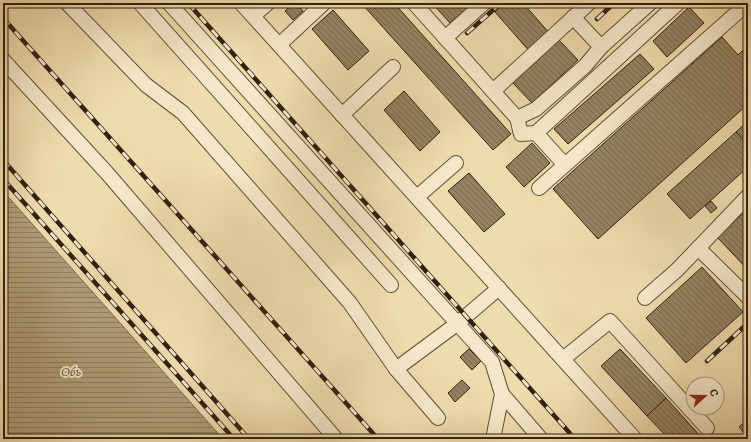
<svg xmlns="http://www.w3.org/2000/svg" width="751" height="442" font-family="Alegreya,serif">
  <defs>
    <pattern id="water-rules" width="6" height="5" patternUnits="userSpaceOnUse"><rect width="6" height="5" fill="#af9c77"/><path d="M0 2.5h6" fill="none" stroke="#8f7f60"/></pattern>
    <pattern id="building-back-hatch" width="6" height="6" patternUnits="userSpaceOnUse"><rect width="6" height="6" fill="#948261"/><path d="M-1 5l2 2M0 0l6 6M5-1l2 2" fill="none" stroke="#796a4e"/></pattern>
  </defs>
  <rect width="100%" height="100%" fill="#efdcad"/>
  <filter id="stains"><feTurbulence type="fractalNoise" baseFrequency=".005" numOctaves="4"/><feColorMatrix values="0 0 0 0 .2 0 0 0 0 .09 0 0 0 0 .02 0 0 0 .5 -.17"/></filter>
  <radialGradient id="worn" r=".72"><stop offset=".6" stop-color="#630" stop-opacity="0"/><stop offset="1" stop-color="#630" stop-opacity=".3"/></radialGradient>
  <!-- water -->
  <polygon fill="url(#water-rules)" stroke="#7d6a4d" points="3,191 223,439 3,439"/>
  <!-- building -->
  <g fill="url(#building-back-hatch)" stroke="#32200f">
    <polygon points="294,3 296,3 303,11 293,20 285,11"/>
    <polygon points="366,3 394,3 511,134 493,150 363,5"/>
    <polygon points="432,3 473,3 450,23"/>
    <polygon points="505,3 523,3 551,35 531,53 495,12"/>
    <polygon points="689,7 704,23 667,57 653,41"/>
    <polygon points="333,10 369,51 348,70 312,29"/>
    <polygon points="722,37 738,55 744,49 748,53 748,104 598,239 553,189"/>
    <polygon points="559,40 578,60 532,103 513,83"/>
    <polygon points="640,54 654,69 568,144 554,129"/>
    <polygon points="404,91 440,132 420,151 384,110"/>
    <polygon points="748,121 748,145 736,132"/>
    <polygon points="736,132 748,145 748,167 690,219 667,194"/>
    <polygon points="532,143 550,163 524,187 506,167"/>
    <polygon points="469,173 505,214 484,232 448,191"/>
    <polygon points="711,201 717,208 711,213 705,206"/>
    <polygon points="748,209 748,270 717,237"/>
    <polygon points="702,267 743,312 686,363 646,318"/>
    <polygon points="469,349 481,361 472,370 460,357"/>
    <polygon points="620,349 666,398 647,416 601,366"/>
    <polygon points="462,380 470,388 455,402 448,393"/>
    <polygon points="666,398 703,439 669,439 647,416"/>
    <polygon points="748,419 748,438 739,427"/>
  </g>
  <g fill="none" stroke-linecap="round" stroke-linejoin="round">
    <!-- minor casing -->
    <g stroke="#614f36" stroke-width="16">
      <g id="minor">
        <polyline points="67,3 146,85 183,113 350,303 396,369 438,418"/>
        <polyline points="140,3 391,285"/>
        <polyline points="169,3 492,362 502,394 493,439"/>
        <polyline points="241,3 635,439"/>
        <polyline points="414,3 517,118 521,134 536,133 565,165"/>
        <polyline points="253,16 268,3"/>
        <polyline points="573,17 601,47"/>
        <polyline points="445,38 484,3"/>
        <polyline points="279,45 323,4"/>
        <polyline points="3,60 107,173 336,439"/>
        <polyline points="493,91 589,3"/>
        <polyline points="342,115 393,67"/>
        <polyline points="517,118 536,109 585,66 601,47 650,3"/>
        <polyline points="536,133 678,3"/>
        <polyline points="539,188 748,3"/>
        <polyline points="417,197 456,163"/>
        <polyline points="698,248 748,297"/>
        <polyline points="645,298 677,270 748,196"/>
        <polyline points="563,359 610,321 707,428"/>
        <polyline points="396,369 458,323 499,288"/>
        <polyline points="502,394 541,439"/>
      </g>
    </g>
    <!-- minor -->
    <use href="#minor" stroke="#f5e8ca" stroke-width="14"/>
    <!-- rail casing -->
    <g stroke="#32200f" stroke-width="4.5">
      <g id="rail">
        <polyline points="188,3 575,439"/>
        <polyline points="3,18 378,439"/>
        <polyline points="597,19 614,3"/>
        <polyline points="467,33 501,3"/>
        <polyline points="3,160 249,439"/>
        <polyline points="3,179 234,439"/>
        <polyline points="707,361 748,323"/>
      </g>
    </g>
    <!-- rail -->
    <use href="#rail" stroke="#f5e8ca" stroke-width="3" stroke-dasharray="9" stroke-linecap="butt"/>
  </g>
  <g text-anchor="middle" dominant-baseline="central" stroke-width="4" stroke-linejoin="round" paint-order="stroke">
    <!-- water labels -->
    <g font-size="13" font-style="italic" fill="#5e4b33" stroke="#f5e8ca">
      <text x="71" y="371">Обь</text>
    </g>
  </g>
  <!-- margin -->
  <rect width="751" height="442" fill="none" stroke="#efdcad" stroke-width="16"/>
  <rect x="4" y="4" width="743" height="434" fill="none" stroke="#32200f" stroke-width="2"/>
  <rect x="8" y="8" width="735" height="426" fill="none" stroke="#32200f"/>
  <!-- north arrow -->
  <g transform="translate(705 396) rotate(69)"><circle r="19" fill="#f5e8ca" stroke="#a7987f"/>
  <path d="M0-3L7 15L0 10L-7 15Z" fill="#8f2418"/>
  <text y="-6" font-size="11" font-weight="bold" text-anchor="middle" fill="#32200f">С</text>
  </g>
  <rect width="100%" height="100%" filter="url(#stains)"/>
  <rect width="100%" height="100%" fill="url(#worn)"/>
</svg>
